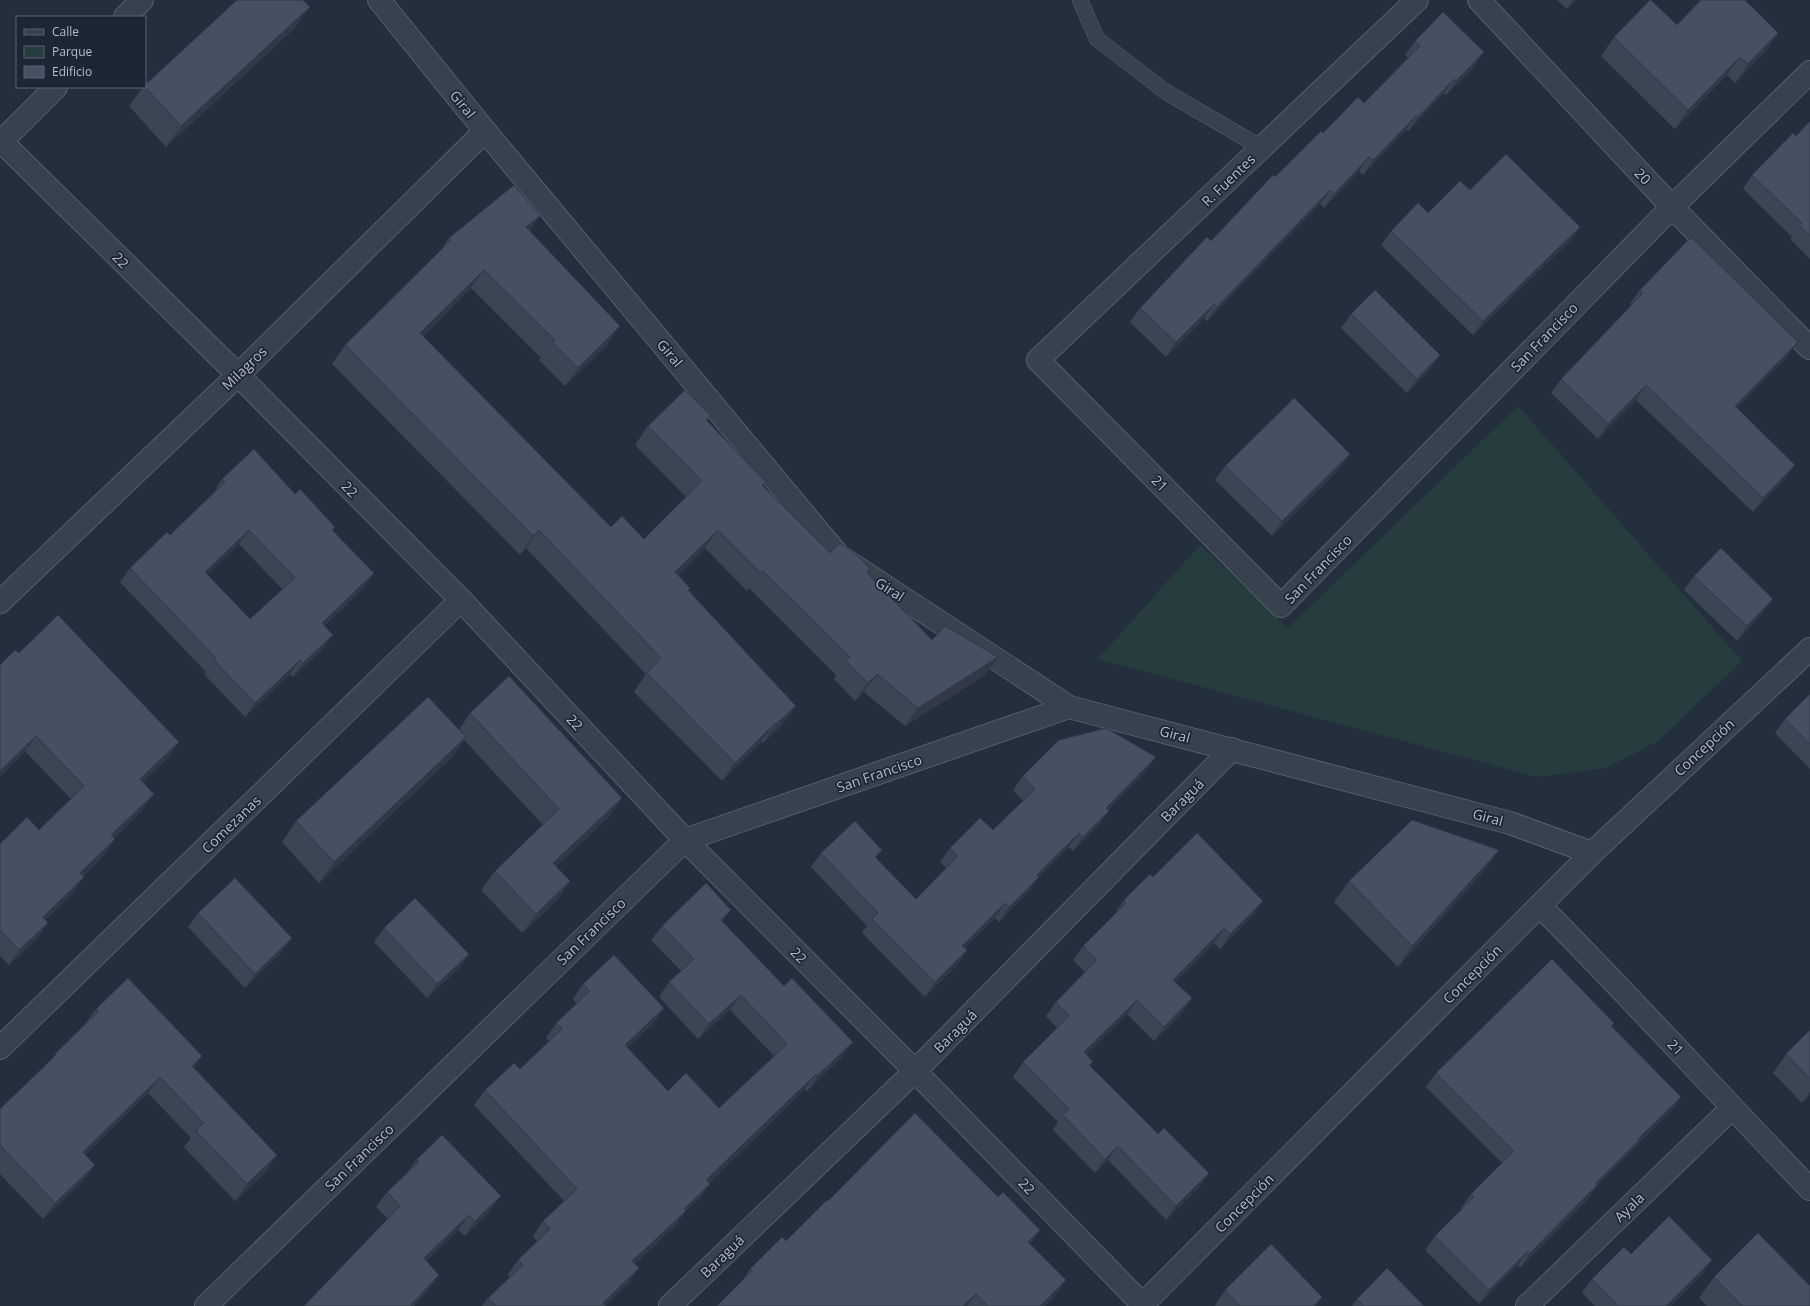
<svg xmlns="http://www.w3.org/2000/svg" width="1810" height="1306" font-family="'Open Sans',sans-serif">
  <rect width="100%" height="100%" fill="#242f3e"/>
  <!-- green -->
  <polygon fill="#263c3f" points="1518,406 1742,661 1658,741 1606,768 1537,777 1098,659 1200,545 1288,628"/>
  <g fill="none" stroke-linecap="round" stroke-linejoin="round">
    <!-- service casing -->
    <g stroke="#565f6c" stroke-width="16">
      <polyline id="service" points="1080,0 1097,39 1166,92 1262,148"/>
    </g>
    <!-- minor casing -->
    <g stroke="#565f6c" stroke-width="24">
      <g id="minor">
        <polyline points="1417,0 1038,360 1281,606 1672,207 1810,72"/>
        <polyline points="1479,0 1672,207 1810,348"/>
        <polyline points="2,142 238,375 461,600 685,840 915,1071 1144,1306"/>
        <polyline points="0,602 238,375 485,131"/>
        <polyline points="0,1048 461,600"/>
        <polyline points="206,1306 685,840 1069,707"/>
        <polyline points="670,1306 915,1071 1232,749"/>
        <polyline points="1527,1306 1732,1108"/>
      </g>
    </g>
    <!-- tertiary casing -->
    <g stroke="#565f6c" stroke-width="24">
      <g id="tertiary">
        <polyline points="379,0 485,131 839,556 1069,707 1510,823 1592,853"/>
        <polyline points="125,17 142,0"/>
        <polyline points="0,143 56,87"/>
        <path d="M1540 906C1632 998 1719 1095 1810 1189"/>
        <polyline points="1141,1306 1592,853 1810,649"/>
      </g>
    </g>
    <!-- service -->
    <use href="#service" stroke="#38414e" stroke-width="15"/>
    <!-- minor -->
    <use href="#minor" stroke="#38414e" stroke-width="22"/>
    <!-- tertiary -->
    <use href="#tertiary" stroke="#38414e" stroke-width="22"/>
  </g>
  <!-- wall -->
  <g fill="#3b4654" fill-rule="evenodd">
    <polygon points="1557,0 1576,0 1567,9"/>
    <polygon points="1677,25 1778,33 1766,51 1735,83 1727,75 1675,129 1601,56 1614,37"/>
    <polygon points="295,28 166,147 129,106 143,87 145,87"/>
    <polygon points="1415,41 1484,52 1474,67 1446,95 1444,93 1408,131 1406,130 1363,175 1359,171 1324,208 1320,204 1207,321 1204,318 1166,357 1130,322 1140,308 1211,241 1275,177 1323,133 1364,103 1408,58 1405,55"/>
    <polygon points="1810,121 1810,259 1790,239 1792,237 1743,189 1752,175 1796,136"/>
    <polygon points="1470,190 1580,227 1570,241 1473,335 1381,245 1391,231 1428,213"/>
    <polygon points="530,231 607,345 565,386 539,360 541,358 471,288 423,336 611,527 644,539 686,497 635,445 648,426 711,416 707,421 763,486 830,553 868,573 932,640 998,657 985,675 905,726 864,692 855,701 834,679 836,675 749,588 747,591 705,548 678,575 690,588 688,591 783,724 763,743 762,741 722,781 634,692 646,674 526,548 520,555 332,364 345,345 441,250 449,238"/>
    <polygon points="1640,290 1788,356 1737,408 1785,479 1753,512 1636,400 1598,439 1551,393 1561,379 1632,306 1630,304"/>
    <polygon points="1351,314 1440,355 1430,369 1407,393 1341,328"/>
    <polygon points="1350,454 1340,468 1272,536 1215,480 1225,466"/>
    <path d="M222 479 295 494 335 527 333 530 364 588 324 626 323 649 293 677 290 674 245 717 204 674 206 672 120 582 130 568 170 535 213 494ZM239 544 282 589 250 619 207 574Z"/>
    <polygon points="1694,576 1763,613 1737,641 1684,590"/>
    <polygon points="19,653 179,742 168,758 142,782 143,809 114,838 105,854 83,876 84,877 73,892 45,920 48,923 37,938 9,965 0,956 0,844 39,830 71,799 25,751 0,776 0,665"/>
    <polygon points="1810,694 1810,769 1775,733 1785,719"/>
    <polygon points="470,713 609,817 556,866 570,881 557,900 522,933 481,890 495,871 543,825 464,740 451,758 319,883 282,842 296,821 459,730"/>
    <polygon points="1156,757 1146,771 1108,810 1109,811 1099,825 1073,851 1069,847 1039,877 1029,891 999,922 995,918 964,948 967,950 957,965 925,997 862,933 867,926 811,867 821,853 876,859 916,899 946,868 940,862 950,848 993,830 1023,801 1013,790 1023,776"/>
    <polygon points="1499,850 1484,871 1398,967 1334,902 1349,881"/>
    <polygon points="1153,877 1263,901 1253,915 1220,949 1214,943 1175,982 1192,998 1182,1013 1154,1041 1127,1014 1086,1054 1093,1062 1090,1066 1158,1134 1209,1173 1199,1187 1166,1220 1108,1160 1095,1173 1053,1130 1058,1122 1013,1077 1023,1062 1057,1028 1046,1016 1056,1002 1085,972 1073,960 1083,946 1114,915 1124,900"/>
    <polygon points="198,913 282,952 245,988 188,927"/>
    <polygon points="723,922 842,1057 807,1091 805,1089 709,1183 710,1184 699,1199 684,1213 675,1226 635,1264 629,1283 605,1305 606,1306 482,1306 488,1298 510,1277 508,1274 518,1260 537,1241 533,1236 543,1221 564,1201 474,1105 485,1090 520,1069 549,1041 546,1038 556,1023 577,1004 573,999 583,984 654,1023 627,1048 668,1091 719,1108 774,1056 730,1010 698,1039 659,997 669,982 681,971 651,940 662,926"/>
    <polygon points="384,928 469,954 459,968 427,998 374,942"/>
    <polygon points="96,1009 202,1056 194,1068 277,1155 266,1172 235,1201 184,1147 191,1138 148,1093 85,1155 95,1165 83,1181 43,1219 0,1174 0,1109 50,1061 55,1054 84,1025"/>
    <polygon points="1614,1023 1612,1026 1681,1097 1671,1111 1636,1146 1629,1154 1596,1187 1587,1200 1520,1268 1518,1265 1479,1304 1425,1250 1435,1236 1462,1209 1461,1208 1471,1194 1502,1163 1426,1087 1436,1073"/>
    <polygon points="1810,1030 1810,1095 1802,1103 1773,1073 1786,1054"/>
    <polygon points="416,1160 490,1211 465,1236 458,1230 426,1261 429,1290 413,1306 304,1306 388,1219 376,1207 387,1192 406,1174"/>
    <polygon points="998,1197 1040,1230 1030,1244 1055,1296 1045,1306 717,1306 740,1284 750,1269 786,1241 828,1201"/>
    <polygon points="1631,1254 1712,1260 1702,1274 1671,1306 1595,1306 1582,1293 1592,1279"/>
    <polygon points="1714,1277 1810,1306 1707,1306 1699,1298"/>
    <polygon points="1225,1290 1316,1306 1216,1306 1215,1305"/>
    <polygon points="1357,1299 1424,1306 1352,1306"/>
  </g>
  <!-- shaded-wall -->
  <g fill="#303945">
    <polygon points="1573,0 1576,0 1567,9"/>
    <polygon points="310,7 295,28 166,147 181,126"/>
    <polygon points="1778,33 1766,51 1735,83 1748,64"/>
    <polygon points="1484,52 1474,67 1446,95 1456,81"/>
    <polygon points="1740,57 1727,75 1675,129 1688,110"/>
    <polygon points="1454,79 1444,93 1408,131 1418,117"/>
    <polygon points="1416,116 1406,130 1363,175 1373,160"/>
    <polygon points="1369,157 1359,171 1324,208 1334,194"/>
    <polygon points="1330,190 1320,204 1207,321 1217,307"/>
    <polygon points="540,216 527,235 526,227"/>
    <polygon points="1580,227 1570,241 1473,335 1483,321"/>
    <polygon points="484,270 471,288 407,352 420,333"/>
    <polygon points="1214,304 1204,318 1166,357 1176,342"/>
    <polygon points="620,326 607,345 565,386 578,368"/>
    <polygon points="1798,342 1788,356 1725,420 1735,406"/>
    <polygon points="1440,355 1430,369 1407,393 1417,379"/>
    <polygon points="1646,385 1636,400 1598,439 1608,424"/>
    <polygon points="1350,454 1340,468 1272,536 1282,521"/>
    <polygon points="1795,465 1785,479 1753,512 1763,498"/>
    <polygon points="249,530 239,544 195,586 205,572"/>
    <polygon points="539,530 526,548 520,555 533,536"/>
    <polygon points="718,530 705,548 662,591 675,572"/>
    <polygon points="374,573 364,588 312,637 322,623"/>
    <polygon points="1773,599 1763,613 1737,641 1747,626"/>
    <polygon points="333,635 323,649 293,677 303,663"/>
    <polygon points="998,657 985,675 905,726 918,708"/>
    <polygon points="300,660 290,674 245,717 255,703"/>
    <polygon points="877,674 864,692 855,701 868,683"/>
    <polygon points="796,706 783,724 763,743 776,724"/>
    <polygon points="775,723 762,741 722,781 735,763"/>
    <polygon points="36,736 25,751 0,776 0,771"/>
    <polygon points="466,737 451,758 319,883 334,862"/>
    <polygon points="179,742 168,758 129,795 140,779"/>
    <polygon points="1156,757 1146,771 1096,822 1106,808"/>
    <polygon points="154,794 143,809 101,850 111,835"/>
    <polygon points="622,798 609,817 539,882 553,863"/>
    <polygon points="1109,811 1099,825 1073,851 1083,837"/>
    <polygon points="1079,833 1069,847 1027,889 1037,875"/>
    <polygon points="115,839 105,854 70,888 80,873"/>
    <polygon points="882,850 872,864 875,857"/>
    <polygon points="1499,850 1484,871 1398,967 1412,946"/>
    <polygon points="84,877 73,892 32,932 43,917"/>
    <polygon points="1039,877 1029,891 999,922 1009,907"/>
    <polygon points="570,881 557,900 522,933 536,914"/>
    <polygon points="1263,901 1253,915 1220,949 1230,934"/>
    <polygon points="1005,903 995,918 952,960 962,946"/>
    <polygon points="731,910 721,924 721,920"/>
    <polygon points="48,923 37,938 9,965 19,950"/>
    <polygon points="1224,928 1214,943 1163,994 1173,980"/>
    <polygon points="292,938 282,952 245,988 255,974"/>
    <polygon points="967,950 957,965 925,997 935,982"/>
    <polygon points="469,954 459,968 427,998 437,984"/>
    <polygon points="741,995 730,1010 698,1039 709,1024"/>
    <polygon points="1192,998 1182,1013 1154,1041 1164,1027"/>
    <polygon points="1137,1000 1127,1014 1074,1067 1084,1052"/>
    <polygon points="664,1008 654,1023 614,1060 625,1045"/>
    <polygon points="853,1042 842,1057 807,1091 817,1076"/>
    <polygon points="202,1056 191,1073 192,1066"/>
    <polygon points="816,1074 805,1089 696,1195 706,1180"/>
    <polygon points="160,1077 148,1093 71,1168 83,1152"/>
    <polygon points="1810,1091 1810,1095 1802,1103"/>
    <polygon points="1681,1097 1671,1111 1636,1146 1629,1154 1596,1187 1587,1200 1520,1268 1530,1253 1596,1183 1638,1139"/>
    <polygon points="1118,1146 1108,1160 1095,1173 1105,1159"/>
    <polygon points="277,1155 266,1172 235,1201 247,1184"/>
    <polygon points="95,1165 83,1181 43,1219 55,1203"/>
    <polygon points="1209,1173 1199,1187 1166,1220 1176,1206"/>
    <polygon points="710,1184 699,1199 684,1213 675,1226 622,1276 632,1261"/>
    <polygon points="501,1196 490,1211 465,1236 475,1221"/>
    <polygon points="469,1215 458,1230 413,1273 424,1258"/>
    <polygon points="1040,1230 1029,1245 1028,1242"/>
    <polygon points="1528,1251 1518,1265 1479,1304 1489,1290"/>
    <polygon points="1712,1260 1702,1274 1671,1306 1666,1306"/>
    <polygon points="639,1268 629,1283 605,1306 603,1303"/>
    <polygon points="439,1275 429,1290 413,1306 410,1306"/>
    <polygon points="1066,1280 1055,1296 1045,1306 1040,1306"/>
    <polygon points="976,1294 967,1306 963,1306"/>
    <polygon points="1322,1297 1316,1306 1314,1306"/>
  </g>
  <!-- building -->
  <g fill="#455162" stroke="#303945" fill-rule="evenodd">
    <polygon points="237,0 303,0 310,7 181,126 145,87 145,85"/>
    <polygon points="1650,0 1651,0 1677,25 1701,0 1745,0 1778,33 1748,64 1740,57 1688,110 1614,37"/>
    <polygon points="1443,12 1484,52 1456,81 1454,79 1418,117 1416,116 1373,160 1369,157 1334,194 1330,190 1217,307 1214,304 1176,342 1140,308 1207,237 1211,241 1273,175 1275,177 1321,131 1323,133 1358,97 1364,103 1420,46 1415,41"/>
    <polygon points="1810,121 1810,236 1799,225 1802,223 1752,175 1793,133 1796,136"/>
    <polygon points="1506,154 1580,227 1483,321 1391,231 1418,203 1428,213 1460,181 1470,190"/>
    <polygon points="514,185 540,216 526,227 620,326 578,368 552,342 555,340 484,270 420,333 611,527 622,516 644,539 702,481 648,426 685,390 711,416 706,420 766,482 762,485 830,553 840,543 858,556 870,569 867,573 932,640 945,626 998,657 918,708 877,674 868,683 846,661 850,657 762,570 760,572 718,530 675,572 690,588 688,590 796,706 776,724 775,723 735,763 647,673 661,658 539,530 533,536 345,345 451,240 449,238"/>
    <polygon points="1691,237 1798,342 1735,406 1795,465 1763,498 1646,385 1608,424 1561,379 1643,293 1640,290"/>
    <polygon points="1375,290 1440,355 1417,379 1351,314"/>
    <polygon points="1294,398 1350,454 1282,521 1225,466"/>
    <path d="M254 449 295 494 300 489 335 527 332 530 374 573 322 623 333 635 303 663 300 660 255 703 214 660 216 658 130 568 167 532 170 535 225 482 222 479ZM249 530 295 578 250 619 205 572Z"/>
    <polygon points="1721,548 1773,599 1747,626 1694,576"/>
    <polygon points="58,615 179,742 140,779 154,794 111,835 115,839 80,873 84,877 43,917 48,923 19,950 0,930 0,844 27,817 39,830 84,786 36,736 0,771 0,665 15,650 19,653"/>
    <polygon points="509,676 622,798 553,863 570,881 536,914 495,871 559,809 470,713"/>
    <polygon points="1810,694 1810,744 1785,719"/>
    <polygon points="428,697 466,737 334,862 296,821"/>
    <polygon points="1106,728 1156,757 1106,808 1109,811 1083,837 1079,833 1037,875 1039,877 1009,907 1005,903 962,946 967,950 935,982 872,919 878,913 821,853 855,821 882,850 875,857 916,899 958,856 950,848 980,818 993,830 1035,789 1023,776 1059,740"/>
    <polygon points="1412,820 1499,850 1412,946 1349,881"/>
    <polygon points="1197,833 1263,901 1230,934 1224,928 1173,980 1192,998 1164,1027 1137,1000 1084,1052 1093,1062 1089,1065 1158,1134 1164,1128 1209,1173 1176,1206 1118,1146 1105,1159 1063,1115 1069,1109 1023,1062 1069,1016 1056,1002 1097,960 1083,946 1126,903 1124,900 1150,874 1153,877"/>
    <polygon points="235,878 292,938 255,974 198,913"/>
    <polygon points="706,883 731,910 721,920 784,986 792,978 853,1042 817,1076 816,1074 706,1180 710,1184 684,1209 686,1211 632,1261 639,1268 603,1303 606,1306 496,1306 488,1298 523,1265 518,1260 550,1229 543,1221 577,1189 485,1090 514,1063 520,1069 562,1029 556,1023 590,991 583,984 614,955 664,1008 625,1045 668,1091 686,1073 719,1108 787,1044 741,995 709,1024 669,982 694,959 662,926"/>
    <polygon points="415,898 469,954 437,984 384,928"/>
    <polygon points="1552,959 1614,1023 1611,1026 1681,1097 1638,1139 1639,1140 1596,1183 1597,1185 1530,1253 1528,1251 1489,1290 1435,1236 1474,1197 1471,1194 1514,1151 1436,1073"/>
    <polygon points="128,978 202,1056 192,1066 277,1155 247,1184 196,1131 204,1123 160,1077 83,1152 95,1165 55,1203 0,1145 0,1109 56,1055 55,1054 98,1012 96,1009"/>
    <polygon points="1810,1030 1810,1078 1786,1054"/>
    <polygon points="915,1113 998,1197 1003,1192 1040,1230 1028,1242 1066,1280 1040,1306 988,1306 976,1294 963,1306 717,1306 752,1271 750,1269 782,1237 786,1241 827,1200 828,1201"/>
    <polygon points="442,1135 501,1196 475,1221 469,1215 424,1258 439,1275 410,1306 304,1306 400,1206 387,1192 419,1162 416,1160"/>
    <polygon points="1669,1216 1712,1260 1666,1306 1619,1306 1592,1279 1624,1247 1631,1254"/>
    <polygon points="1758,1233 1810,1286 1810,1306 1742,1306 1714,1277"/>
    <polygon points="1271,1244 1322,1297 1314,1306 1240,1306 1225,1290"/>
    <polygon points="1387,1268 1424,1306 1364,1306 1357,1299"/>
  </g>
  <g text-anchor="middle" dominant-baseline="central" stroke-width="3.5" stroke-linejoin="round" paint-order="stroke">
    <!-- street labels -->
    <g font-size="14" fill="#b4bcc9" stroke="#1d2633">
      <text transform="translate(463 104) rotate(51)">Giral</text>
      <text transform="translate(1643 176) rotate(47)">20</text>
      <text transform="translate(1228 180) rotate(-44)">R. Fuentes</text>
      <text transform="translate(121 260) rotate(45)">22</text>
      <text transform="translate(1544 337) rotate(-46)">San Francisco</text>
      <text transform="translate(670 353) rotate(50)">Giral</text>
      <text transform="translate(244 368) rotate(-44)">Milagros</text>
      <text transform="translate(1160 483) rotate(45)">21</text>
      <text transform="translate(350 489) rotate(45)">22</text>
      <text transform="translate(1318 569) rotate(-46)">San Francisco</text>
      <text transform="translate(890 589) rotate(33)">Giral</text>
      <text transform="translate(575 722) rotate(47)">22</text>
      <text transform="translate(1175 734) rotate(14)">Giral</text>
      <text transform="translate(1704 747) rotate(-43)">Concepción</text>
      <text transform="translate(879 773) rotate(-19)">San Francisco</text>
      <text transform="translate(1182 800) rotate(-45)">Baraguá</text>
      <text transform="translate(1488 817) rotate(15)">Giral</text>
      <text transform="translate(231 824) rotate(-44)">Comezanas</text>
      <text transform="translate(591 931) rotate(-44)">San Francisco</text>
      <text transform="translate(799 955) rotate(45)">22</text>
      <text transform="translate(1472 974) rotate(-45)">Concepción</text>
      <text transform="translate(955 1031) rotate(-45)">Baraguá</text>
      <text transform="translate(1676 1047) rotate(47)">21</text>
      <text transform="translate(359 1157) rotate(-44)">San Francisco</text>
      <text transform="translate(1027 1186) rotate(46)">22</text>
      <text transform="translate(1244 1203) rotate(-45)">Concepción</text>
      <text transform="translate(1629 1207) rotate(-44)">Ayala</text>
      <text transform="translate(722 1256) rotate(-44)">Baraguá</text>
    </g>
  </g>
  <!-- legend -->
  <rect x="16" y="16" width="130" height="72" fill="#1d2633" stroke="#59626f"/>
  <rect x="24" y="29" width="20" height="6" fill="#38414e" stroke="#59626f"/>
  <text x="52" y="36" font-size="12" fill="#b4bcc9">Calle</text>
  <rect x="24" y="46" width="20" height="12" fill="#263c3f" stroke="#59626f"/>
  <text x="52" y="56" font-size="12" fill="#b4bcc9">Parque</text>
  <rect x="24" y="66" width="20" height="12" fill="#455162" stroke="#59626f"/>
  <text x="52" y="76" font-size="12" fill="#b4bcc9">Edificio</text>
</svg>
